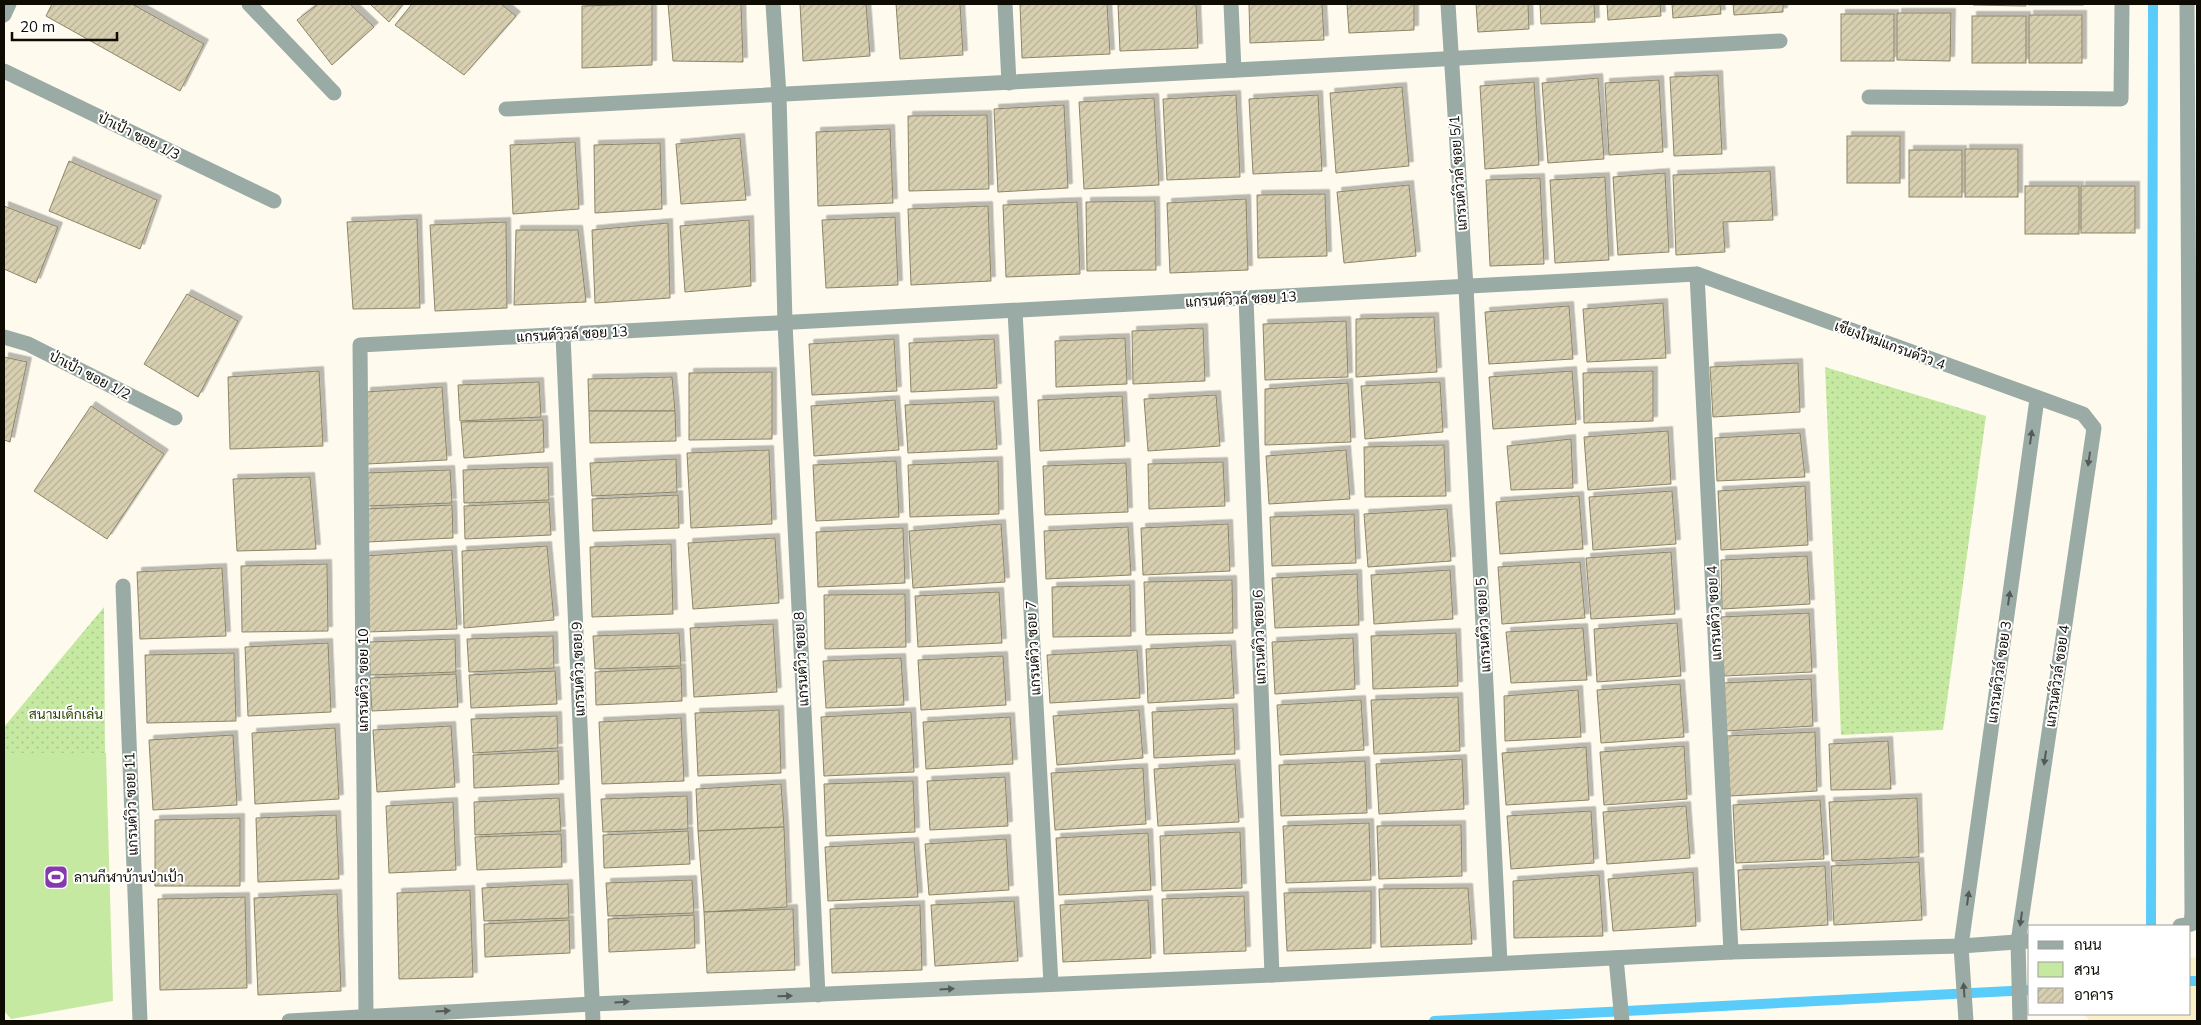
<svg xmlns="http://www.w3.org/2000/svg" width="2201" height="1025" font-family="Mulish,Sarabun,sans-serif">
  <defs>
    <pattern id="green-dots" width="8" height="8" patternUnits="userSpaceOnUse" patternTransform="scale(1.25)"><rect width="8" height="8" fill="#c6e9a2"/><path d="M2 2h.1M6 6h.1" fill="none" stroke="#a9c68a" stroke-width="1.8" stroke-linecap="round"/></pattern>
    <pattern id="building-hatch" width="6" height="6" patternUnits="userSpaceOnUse" patternTransform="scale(1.25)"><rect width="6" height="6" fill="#d7cfb0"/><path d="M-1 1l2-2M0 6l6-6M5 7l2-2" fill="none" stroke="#b7b096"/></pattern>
    <filter id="shadow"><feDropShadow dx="4.5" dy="-4.5" stdDeviation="0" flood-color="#0004"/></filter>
  </defs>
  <rect width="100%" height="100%" fill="#fefbee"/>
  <!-- built -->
  <polygon fill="#faefc7" points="2197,957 2197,1021 2090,1021 2084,1014 2190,1014 2190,958"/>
  <!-- green -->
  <g fill="url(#green-dots)">
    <polygon points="1825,367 1986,416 1943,730 1841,735"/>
    <polygon points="104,607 105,753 4,753 4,727"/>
  </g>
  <!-- pitch -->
  <polygon fill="#c6e9a2" points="4,753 106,753 113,1001 11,1019 4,1011"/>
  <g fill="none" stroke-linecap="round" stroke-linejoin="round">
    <!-- stream -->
    <g stroke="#5accfa" stroke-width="10">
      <polyline points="2151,926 2153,4"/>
      <polyline points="2190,981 2197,981"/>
      <polyline points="1434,1021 2030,990"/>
    </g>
  </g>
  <!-- building -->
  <g fill="url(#building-hatch)" stroke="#8d8568" filter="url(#shadow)">
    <polygon points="52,4 132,4 204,44 180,91 46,16"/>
    <polygon points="318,4 350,4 374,27 332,65 297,20"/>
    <polygon points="370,4 403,4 389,22"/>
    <polygon points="412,4 501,4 516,16 464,75 395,25"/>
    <polygon points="652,4 652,65 582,68 582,6"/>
    <polygon points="668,4 741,4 743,62 673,61"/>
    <polygon points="800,4 866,4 870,56 803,61"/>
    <polygon points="896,4 960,4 963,55 900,59"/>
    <polygon points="1020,4 1107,4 1110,54 1022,58"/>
    <polygon points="1118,4 1196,4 1198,48 1120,51"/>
    <polygon points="1249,4 1322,4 1324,40 1250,43"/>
    <polygon points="1347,4 1414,4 1414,30 1349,33"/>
    <polygon points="1476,4 1528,4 1529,29 1478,32"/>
    <polygon points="1540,4 1594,4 1595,22 1541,24"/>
    <polygon points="1607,4 1660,4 1661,16 1608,20"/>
    <polygon points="1672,4 1720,4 1721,14 1673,18"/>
    <polygon points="1733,4 1783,4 1783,12 1734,15"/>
    <polygon points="1973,4 2026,4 2026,6 1973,5"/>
    <rect x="2029" y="4" width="54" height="1"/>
    <polygon points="1897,13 1951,13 1950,61 1897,60"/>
    <rect x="1841" y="14" width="53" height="47"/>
    <rect x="2029" y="15" width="53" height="48"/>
    <rect x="1972" y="16" width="54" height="47"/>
    <polygon points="1718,75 1722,154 1674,156 1670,77"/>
    <polygon points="1598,78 1604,159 1548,163 1542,83"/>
    <polygon points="1659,80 1663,152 1609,155 1605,83"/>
    <polygon points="1534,82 1539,165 1485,169 1480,86"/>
    <polygon points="1402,87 1409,166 1336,173 1330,93"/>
    <polygon points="1236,95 1240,177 1167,180 1163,99"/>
    <polygon points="1318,95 1322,171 1253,174 1249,99"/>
    <polygon points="1154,98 1159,185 1084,189 1079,102"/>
    <polygon points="1064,105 1068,188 998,192 994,109"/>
    <polygon points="987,115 989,189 909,191 908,116"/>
    <polygon points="890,129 893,203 818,206 816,132"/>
    <rect x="1847" y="136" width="53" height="47"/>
    <polygon points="740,138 746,200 681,204 676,144"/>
    <polygon points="575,142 579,209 513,214 510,145"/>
    <polygon points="660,143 662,209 595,213 594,145"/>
    <rect x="1965" y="149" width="53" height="48"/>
    <rect x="1909" y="150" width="53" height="47"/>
    <polygon points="69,161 157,200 140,249 49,211"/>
    <polygon points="1770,171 1773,220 1723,222 1725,252 1676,255 1673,175"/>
    <polygon points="1665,173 1669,252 1618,255 1613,177"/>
    <polygon points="1605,177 1609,260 1555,263 1550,180"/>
    <polygon points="1540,178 1544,264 1490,266 1486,180"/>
    <polygon points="1409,185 1416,256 1344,263 1337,192"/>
    <rect x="2025" y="186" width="54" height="48"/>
    <rect x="2081" y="186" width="54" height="47"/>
    <polygon points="1325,194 1327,256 1258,258 1257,195"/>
    <polygon points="1246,199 1248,270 1170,273 1167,203"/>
    <polygon points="1155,201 1156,270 1087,271 1086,202"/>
    <polygon points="1077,202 1080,274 1006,277 1003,205"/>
    <polygon points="4,206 58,227 36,283 4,269"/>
    <polygon points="988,206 991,281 911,285 908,209"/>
    <polygon points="895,217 898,285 826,288 822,220"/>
    <polygon points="417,219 420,308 353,309 347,222"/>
    <polygon points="749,220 751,286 685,292 680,226"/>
    <polygon points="506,222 507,308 435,311 430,225"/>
    <polygon points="668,223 670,298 595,303 592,230"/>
    <polygon points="516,230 578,230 586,302 514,305"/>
    <polygon points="187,294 238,321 198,397 144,364"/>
    <polygon points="1663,303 1666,358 1587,362 1583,309"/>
    <polygon points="1569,306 1573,359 1489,364 1485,312"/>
    <polygon points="1434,317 1437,372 1356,377 1356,319"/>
    <polygon points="1346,321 1348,377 1265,380 1263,324"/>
    <polygon points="1203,328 1205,381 1133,384 1132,331"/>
    <polygon points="1125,338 1127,384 1056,387 1055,341"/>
    <polygon points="894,339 897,391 812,395 809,344"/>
    <polygon points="994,339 997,388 911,392 909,343"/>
    <polygon points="4,357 27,362 10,442 4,440"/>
    <polygon points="1798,363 1800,412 1713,417 1710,367"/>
    <polygon points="319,371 323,446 230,449 228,377"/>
    <polygon points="1572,371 1576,424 1493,429 1489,377"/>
    <polygon points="1653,371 1653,421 1584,423 1583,373"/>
    <polygon points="772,372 772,439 689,440 689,373"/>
    <polygon points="672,377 675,411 589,411 588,379"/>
    <polygon points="539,382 541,417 460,421 458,385"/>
    <polygon points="1440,382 1443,432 1365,439 1361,386"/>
    <polygon points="1348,383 1351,442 1265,445 1265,389"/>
    <polygon points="442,387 447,460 367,464 366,392"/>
    <polygon points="1216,395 1220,446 1148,451 1144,399"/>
    <polygon points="1122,396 1125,446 1040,451 1038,400"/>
    <polygon points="895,400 899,450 814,456 811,406"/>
    <polygon points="994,401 997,449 908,453 905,405"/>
    <polygon points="91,406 164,454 107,539 34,491"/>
    <polygon points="589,411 675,411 676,441 590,443"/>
    <polygon points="543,420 544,452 464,458 461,422"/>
    <polygon points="1668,431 1671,484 1588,490 1584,437"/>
    <polygon points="1800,433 1805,477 1717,481 1715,438"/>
    <polygon points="1571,439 1573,488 1511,490 1507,446"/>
    <polygon points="1444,445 1446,496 1365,497 1364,447"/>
    <polygon points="769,450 772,524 691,528 687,453"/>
    <polygon points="1346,450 1350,499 1269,504 1266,456"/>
    <polygon points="676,459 677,492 592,496 590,463"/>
    <polygon points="896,461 899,517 816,521 813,465"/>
    <polygon points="998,461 999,514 910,517 908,465"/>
    <polygon points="1223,462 1225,506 1149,509 1148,464"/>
    <polygon points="1126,463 1128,512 1045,515 1043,466"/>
    <polygon points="548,467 549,500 464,503 463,470"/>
    <polygon points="450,470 452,503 366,506 365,473"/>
    <polygon points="310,477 316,549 237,551 233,479"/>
    <polygon points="1805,486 1808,545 1721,550 1718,491"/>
    <polygon points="1672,491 1676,544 1593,550 1589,497"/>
    <polygon points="678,495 679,528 593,531 592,499"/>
    <polygon points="1579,496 1583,549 1500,554 1496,502"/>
    <polygon points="549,502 551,535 465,539 464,506"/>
    <polygon points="452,505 453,538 367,542 366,509"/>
    <polygon points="1447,509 1451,561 1368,567 1364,514"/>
    <polygon points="1354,514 1356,563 1272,566 1270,517"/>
    <polygon points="1001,524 1005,582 913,588 909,531"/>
    <polygon points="1228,524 1230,571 1143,575 1141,528"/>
    <polygon points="1128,527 1131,575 1046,579 1044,531"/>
    <polygon points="903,528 905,583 818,587 816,532"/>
    <polygon points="775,538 779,603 693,609 688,543"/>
    <polygon points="671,544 673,614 592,617 590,547"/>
    <polygon points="547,546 554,620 464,628 462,551"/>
    <polygon points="452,550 457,629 367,632 365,556"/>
    <polygon points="1671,552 1675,614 1591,619 1586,558"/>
    <polygon points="1807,556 1810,604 1722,609 1721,560"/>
    <polygon points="1580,562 1585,618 1502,624 1498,567"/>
    <polygon points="327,564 328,631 242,632 241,566"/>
    <polygon points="222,568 226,636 140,639 137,572"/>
    <polygon points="1450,570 1453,619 1374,624 1371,575"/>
    <polygon points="1357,574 1359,625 1275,628 1272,578"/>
    <polygon points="1232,580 1233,633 1146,635 1144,582"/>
    <polygon points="1130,585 1131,636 1053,637 1052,587"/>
    <polygon points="999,592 1002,643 918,647 915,596"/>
    <polygon points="905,594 906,647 825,649 824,595"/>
    <polygon points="1809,613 1812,672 1724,676 1721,617"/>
    <polygon points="1677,623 1681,676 1597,682 1594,629"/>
    <polygon points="773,624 777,692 694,697 690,628"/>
    <polygon points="1583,628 1587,680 1511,683 1506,632"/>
    <polygon points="679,633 681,666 595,669 593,636"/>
    <polygon points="1456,633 1458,686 1373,689 1371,636"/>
    <polygon points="553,636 554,668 469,672 467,639"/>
    <polygon points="1353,638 1355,689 1275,694 1272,642"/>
    <polygon points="455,639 456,672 370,675 369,642"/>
    <polygon points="328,643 331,712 248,716 245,647"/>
    <polygon points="1231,645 1234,698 1148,703 1146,649"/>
    <polygon points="1137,650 1140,698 1050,703 1047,655"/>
    <polygon points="234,653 236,721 147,723 145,655"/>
    <polygon points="1003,656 1006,705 921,710 918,660"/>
    <polygon points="901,658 904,705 826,708 823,661"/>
    <polygon points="681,668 682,701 596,705 595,672"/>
    <polygon points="555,671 557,704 471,708 469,675"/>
    <polygon points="456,674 458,707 372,711 370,678"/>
    <polygon points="1811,679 1813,726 1725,731 1723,683"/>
    <polygon points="1680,684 1684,737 1601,743 1597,690"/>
    <polygon points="1578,690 1581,737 1505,741 1504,696"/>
    <polygon points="1458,697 1460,751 1374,754 1371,700"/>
    <polygon points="1361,700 1364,750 1280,755 1277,705"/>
    <polygon points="1233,708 1235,754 1154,758 1152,712"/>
    <polygon points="779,710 781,773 698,776 695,713"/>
    <polygon points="1139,710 1143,758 1057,765 1053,716"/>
    <polygon points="911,712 914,772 824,776 821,717"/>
    <polygon points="557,716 558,748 473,753 471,719"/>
    <polygon points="1010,717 1013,764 926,769 923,722"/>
    <polygon points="681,718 684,781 602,784 599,722"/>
    <polygon points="451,726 455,787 377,792 373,730"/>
    <polygon points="335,728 339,799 255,804 252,733"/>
    <polygon points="1815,732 1817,791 1730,796 1727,736"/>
    <polygon points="233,735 237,805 153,810 149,740"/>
    <polygon points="1888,741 1891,789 1831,790 1829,744"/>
    <polygon points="1684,746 1687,799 1604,805 1600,752"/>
    <polygon points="1586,747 1589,800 1506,805 1502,753"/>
    <polygon points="558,751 559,784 474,788 473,755"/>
    <polygon points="1462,759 1464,809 1379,814 1376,764"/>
    <polygon points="1365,761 1367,813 1281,816 1279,765"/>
    <polygon points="1235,764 1239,822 1158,826 1154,769"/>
    <polygon points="1143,768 1146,824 1055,830 1051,773"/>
    <polygon points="1005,777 1008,826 930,830 927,781"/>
    <polygon points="913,781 915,832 826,836 824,784"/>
    <polygon points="781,784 784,827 698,831 696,789"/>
    <polygon points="687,796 688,829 603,832 601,799"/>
    <polygon points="559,798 561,831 475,835 474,802"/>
    <polygon points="1917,798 1919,857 1832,861 1829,802"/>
    <polygon points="1820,800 1824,859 1736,863 1733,805"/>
    <polygon points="453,802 456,870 389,873 386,806"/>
    <polygon points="1686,806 1690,858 1607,864 1603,812"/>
    <polygon points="1591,811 1594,863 1511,869 1507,816"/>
    <polygon points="336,815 339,879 258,882 256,818"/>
    <polygon points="240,818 240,886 155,886 155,820"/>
    <polygon points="1369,823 1371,880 1286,883 1283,826"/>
    <polygon points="1461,825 1462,876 1379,879 1377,826"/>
    <polygon points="784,827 787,907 704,912 698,831"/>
    <polygon points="688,831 690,864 604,868 603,835"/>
    <polygon points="1240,832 1242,888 1162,891 1160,836"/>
    <polygon points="1148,833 1151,890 1059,895 1056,838"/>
    <polygon points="561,834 562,867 477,870 475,837"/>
    <polygon points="1006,839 1009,890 929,895 925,844"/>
    <polygon points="914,842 918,897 828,901 825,847"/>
    <polygon points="1919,862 1922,920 1834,925 1831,866"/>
    <polygon points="1825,866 1828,925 1741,930 1738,870"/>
    <polygon points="1693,872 1696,926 1613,931 1608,879"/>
    <polygon points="1599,875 1603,936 1514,938 1513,881"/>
    <polygon points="692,880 694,913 608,916 606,883"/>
    <polygon points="568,884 569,918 484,921 482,888"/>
    <polygon points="1468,888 1472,944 1381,947 1379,889"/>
    <polygon points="470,890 473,977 399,979 397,893"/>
    <polygon points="1371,891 1371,948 1287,951 1284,893"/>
    <polygon points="337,894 341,991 258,995 254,898"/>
    <polygon points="1244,896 1246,951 1164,954 1162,899"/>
    <polygon points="245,897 247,988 160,990 158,899"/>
    <polygon points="1148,900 1151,958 1063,962 1060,905"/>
    <polygon points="1014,901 1018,961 935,966 931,905"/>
    <polygon points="920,905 922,970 832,973 830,909"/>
    <polygon points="793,909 795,970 707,973 704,912"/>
    <polygon points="694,915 695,948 609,952 608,919"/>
    <polygon points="569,920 570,953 485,957 484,924"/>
  </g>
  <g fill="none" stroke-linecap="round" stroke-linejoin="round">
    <!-- minor -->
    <g stroke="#9aaaa5" stroke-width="15">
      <polyline points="249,4 334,93"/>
      <polyline points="773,4 779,95 785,323 818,995"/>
      <polyline points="1005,4 1009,83"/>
      <polyline points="1231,4 1234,70"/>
      <polyline points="1448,4 1466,287 1500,963"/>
      <polyline points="4,15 9,4"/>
      <polyline points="4,71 274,201"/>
      <polyline points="1869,97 2121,99 2122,4"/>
      <polyline points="506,109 1780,41"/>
      <polyline points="1697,274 1731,952"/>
      <polyline points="1246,298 1272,975"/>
      <polyline points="1015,311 1051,984"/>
      <polyline points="563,335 593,1021"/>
      <polyline points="4,337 28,344 175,418"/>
      <polyline points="123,586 140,1021"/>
      <polyline points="2180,926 2191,924 2192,913 2187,4"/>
      <polyline points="1616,958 1622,1021"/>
      <polyline points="366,1015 360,345 1697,274 2083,414 2094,428 2018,942 2020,1021"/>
      <polyline points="289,1021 592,1004 1272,975 1731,952 1961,946 2030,941"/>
      <polyline points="1966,1021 1961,946 2037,399"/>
    </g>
  </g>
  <!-- one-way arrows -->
  <defs><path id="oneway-solid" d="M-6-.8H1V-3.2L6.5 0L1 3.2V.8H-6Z" transform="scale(1.25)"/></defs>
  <g fill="#545a54">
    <use href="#oneway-solid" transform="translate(2031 437) rotate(-82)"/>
    <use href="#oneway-solid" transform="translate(2089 459) rotate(98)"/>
    <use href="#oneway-solid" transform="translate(2009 598) rotate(-82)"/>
    <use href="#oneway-solid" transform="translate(2045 758) rotate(98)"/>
    <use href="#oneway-solid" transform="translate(1968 898) rotate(-82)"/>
    <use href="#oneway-solid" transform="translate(2021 919) rotate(98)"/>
    <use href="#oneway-solid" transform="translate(947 989) rotate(-3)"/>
    <use href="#oneway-solid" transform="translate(1964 990) rotate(-94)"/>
    <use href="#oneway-solid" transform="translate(785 996) rotate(-2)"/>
    <use href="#oneway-solid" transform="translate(622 1002) rotate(-3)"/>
    <use href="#oneway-solid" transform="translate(443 1011) rotate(-3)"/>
  </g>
  <!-- icons -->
  <defs>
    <g id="stadium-square" transform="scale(1.25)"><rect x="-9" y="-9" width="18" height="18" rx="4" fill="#843aac" stroke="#fff"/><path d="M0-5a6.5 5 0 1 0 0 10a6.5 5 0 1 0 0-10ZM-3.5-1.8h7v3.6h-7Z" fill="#fff"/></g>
  </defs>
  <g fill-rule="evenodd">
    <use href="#stadium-square" x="56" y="877"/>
  </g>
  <g text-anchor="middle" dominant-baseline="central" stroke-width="4" stroke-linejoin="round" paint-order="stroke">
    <!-- street labels -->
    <g font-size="14" fill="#0e0b03" stroke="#fff">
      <text transform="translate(139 136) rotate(26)">ป่าเป้า ซอย 1/3</text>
      <text transform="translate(1458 173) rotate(-94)">แกรนด์วิวล์ ซอย 5/1</text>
      <text transform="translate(1241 299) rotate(-3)">แกรนด์วิวล์ ซอย 13</text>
      <text transform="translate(572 334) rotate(-3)">แกรนด์วิวล์ ซอย 13</text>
      <text transform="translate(1890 345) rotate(20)">เชียงใหม่แกรนด์วิว 4</text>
      <text transform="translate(90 375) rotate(27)">ป่าเป้า ซอย 1/2</text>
      <text transform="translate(1714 613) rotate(-93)">แกรนด์วิว ซอย 4</text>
      <text transform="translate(1483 625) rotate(-93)">แกรนด์วิว ซอย 5</text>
      <text transform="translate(1259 637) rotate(-92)">แกรนด์วิว ซอย 6</text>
      <text transform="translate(1033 648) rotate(-93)">แกรนด์วิว ซอย 7</text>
      <text transform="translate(801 659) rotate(-93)">แกรนด์วิว ซอย 8</text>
      <text transform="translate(578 669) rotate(-92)">แกรนด์วิว ซอย 9</text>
      <text transform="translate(1999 672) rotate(-82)">แกรนด์วิวล์ ซอย 3</text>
      <text transform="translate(2057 676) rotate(-82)">แกรนด์วิวล์ ซอย 4</text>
      <text transform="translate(363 680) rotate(-90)">แกรนด์วิว ซอย 10</text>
      <text transform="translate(131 804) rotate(-92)">แกรนด์วิว ซอย 11</text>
    </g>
    <!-- park labels -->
    <g font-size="14" fill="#2e4708" stroke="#fff">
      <text x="66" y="714">สนามเด็กเล่น</text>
    </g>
    <!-- poi labels -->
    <g font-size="14" fill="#0e0b03" stroke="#fff" text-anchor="start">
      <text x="74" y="877">ลานกีฬาบ้านป่าเป้า</text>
    </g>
  </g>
  <!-- border -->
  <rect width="2201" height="1025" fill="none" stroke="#0e0b03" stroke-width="10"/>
  <!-- legend -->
  <rect x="2028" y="925" width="162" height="90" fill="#ffffff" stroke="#9f9d9a"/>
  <rect x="2038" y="941" width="25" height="8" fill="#9aaaa5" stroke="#9f9d9a"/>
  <text x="2074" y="950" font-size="15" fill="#0e0b03">ถนน</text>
  <rect x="2038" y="962" width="25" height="15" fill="#c6e9a2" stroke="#9f9d9a"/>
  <text x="2074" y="975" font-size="15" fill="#0e0b03">สวน</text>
  <rect x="2038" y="988" width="25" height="15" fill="url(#building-hatch)" stroke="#9f9d9a"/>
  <text x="2074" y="1000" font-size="15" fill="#0e0b03">อาคาร</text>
  <!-- scale -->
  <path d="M12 32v8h105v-8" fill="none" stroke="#0e0b03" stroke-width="2.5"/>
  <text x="20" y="32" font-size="15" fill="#0e0b03" stroke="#ffffff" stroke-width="4" paint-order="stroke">20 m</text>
</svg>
